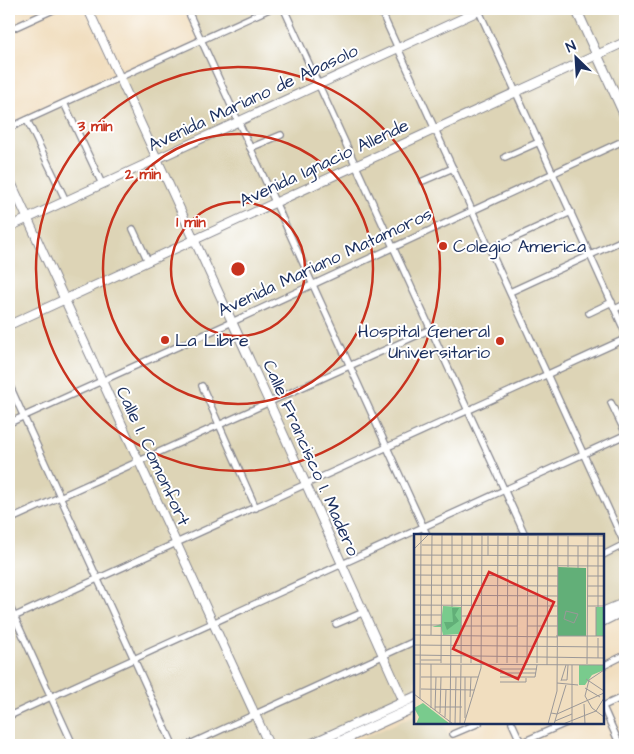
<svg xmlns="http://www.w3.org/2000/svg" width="634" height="754" font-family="'Architects Daughter',sans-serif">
  <rect width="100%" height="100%" fill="#fff"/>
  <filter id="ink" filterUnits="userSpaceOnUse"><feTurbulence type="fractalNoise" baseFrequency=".02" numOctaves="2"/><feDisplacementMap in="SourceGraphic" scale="10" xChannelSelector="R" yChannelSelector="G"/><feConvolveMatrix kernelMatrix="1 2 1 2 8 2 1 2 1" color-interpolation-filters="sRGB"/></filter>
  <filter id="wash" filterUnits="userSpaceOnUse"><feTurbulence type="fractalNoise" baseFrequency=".0096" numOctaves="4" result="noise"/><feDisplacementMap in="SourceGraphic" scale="20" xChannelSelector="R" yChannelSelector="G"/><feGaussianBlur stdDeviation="1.12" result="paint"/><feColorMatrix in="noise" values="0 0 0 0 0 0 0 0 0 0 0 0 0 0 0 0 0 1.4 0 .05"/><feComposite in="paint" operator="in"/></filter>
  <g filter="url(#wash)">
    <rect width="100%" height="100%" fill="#f1debf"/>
    <!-- built -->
    <g fill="#ddd4b6">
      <polygon points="188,9 625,9 625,601 603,611 603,535 415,535 415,698 313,745 9,745 9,130 202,41"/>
      <polygon points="415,715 415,723 443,723 453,745 348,745"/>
    </g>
  </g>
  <g filter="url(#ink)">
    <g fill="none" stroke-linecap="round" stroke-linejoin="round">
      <!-- street casing -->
      <g stroke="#86868e" stroke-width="8">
        <g id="street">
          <polyline points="187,9 427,535"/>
          <polyline points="284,9 525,535"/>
          <polyline points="380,9 625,545"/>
          <polyline points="478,9 625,332"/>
          <polyline points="9,30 55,9"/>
          <polyline points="64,103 102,184"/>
          <polyline points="27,120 66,201"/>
          <polyline points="9,128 269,9"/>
          <polyline points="250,148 281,135"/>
          <polyline points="505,157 539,142"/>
          <polyline points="423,181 453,168"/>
          <polyline points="133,229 148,261"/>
          <polyline points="490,249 571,212"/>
          <polyline points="510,292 625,239"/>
          <polyline points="615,309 625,304"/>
          <polyline points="589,313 612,302"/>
          <polyline points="9,384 173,745"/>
          <polyline points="202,386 256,508"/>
          <polyline points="611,403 625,432"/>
          <polyline points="9,423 232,322 625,140"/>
          <polyline points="9,520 431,329"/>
          <polyline points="603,555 625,544"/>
          <polyline points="9,605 73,745"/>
          <polyline points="9,619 625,339"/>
          <polyline points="336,624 364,612"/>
          <polyline points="603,666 625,655"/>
          <polyline points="603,706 625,696"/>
          <polyline points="603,707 620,745"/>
          <polyline points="9,716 625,435"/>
          <polyline points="512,723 522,745"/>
          <polyline points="453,734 479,723"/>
          <polyline points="188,745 415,641"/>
          <polyline points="516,745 566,723"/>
          <polyline points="613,745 625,740"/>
        </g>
      </g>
      <!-- secondary casing -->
      <g stroke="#86868e" stroke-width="10">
        <g id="secondary">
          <polyline points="88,9 269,402 404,702"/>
          <polyline points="9,178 269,745"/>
          <polyline points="9,227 483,9"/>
          <polyline points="9,325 625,42"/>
        </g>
      </g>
      <!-- primary casing -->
      <g stroke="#86868e" stroke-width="11">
        <g id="primary">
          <polyline points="576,9 625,116"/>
          <polyline points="603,612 625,603"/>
          <polyline points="603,621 625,610"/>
          <polyline points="309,745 415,697"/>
          <polyline points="332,745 415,707"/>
        </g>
      </g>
      <!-- street -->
      <use href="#street" stroke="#fff" stroke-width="5.5"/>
      <!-- secondary -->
      <use href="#secondary" stroke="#fff" stroke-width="8"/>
      <!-- primary -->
      <use href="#primary" stroke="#fff" stroke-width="9"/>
    </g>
  </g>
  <!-- distance rings -->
  <g fill="none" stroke="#c8321e" stroke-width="2.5">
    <circle cx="238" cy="269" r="67"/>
    <circle cx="238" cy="269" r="135"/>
    <circle cx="238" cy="269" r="202"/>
  </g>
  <!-- markers -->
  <g fill="#c8321e" stroke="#fff" stroke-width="2">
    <circle cx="443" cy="246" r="5"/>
    <circle cx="165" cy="340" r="5"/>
    <circle cx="500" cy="341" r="5"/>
  </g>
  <g text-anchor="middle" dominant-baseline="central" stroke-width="4" stroke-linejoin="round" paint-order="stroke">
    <!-- street labels -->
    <g font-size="18" fill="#1b2f5e" stroke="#fff">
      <text transform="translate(253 98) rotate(-25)">Avenida Mariano de Abasolo</text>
      <text transform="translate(324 163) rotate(-25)">Avenida Ignacio Allende</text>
      <text transform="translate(325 262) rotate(-25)">Avenida Mariano Matamoros</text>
      <text transform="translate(153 456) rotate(65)">Calle I. Comonfort</text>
      <text transform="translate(311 458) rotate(66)">Calle Francisco I. Madero</text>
    </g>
    <!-- poi labels -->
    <g font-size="18" fill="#1b2f5e" stroke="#fff" text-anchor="start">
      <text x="453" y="246">Colegio America</text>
      <text x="490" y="331" text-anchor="end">Hospital General<tspan x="490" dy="21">Universitario</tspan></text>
      <text x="175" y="340">La Libre</text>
    </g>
  </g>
  <!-- overview -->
  <g transform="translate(414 534)">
    <rect width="190" height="190" fill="#f1debf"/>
    <path d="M29 72 47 73V100L29 101 27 93H18L27 90ZM182 73H190V102H182ZM165 131H190V136L178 141 171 151H165ZM9 169 36 190H2L5 183 0 174Z" fill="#79cb8d"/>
    <path d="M144 33 172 34V102H144ZM38 74H45L41 81 45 87 33 96 30 88H39Z" fill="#62af78"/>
    <path fill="none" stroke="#9b9898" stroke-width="1" d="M18 1 190 2M8 11 190 12M0 15 15 0M0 21 190 22M74 22V1M0 31 190 32M154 33V2M164 34V12M0 41 144 42M173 42H190M0 51 144 52M173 52H190M0 61 144 62M173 62H190M0 71 144 72M173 72H190M38 73V1M184 73V1M152 77 164 80 160 89 150 85ZM0 81H27M47 82H144M0 91H28M46 92H103M113 92H144M0 101 143 103M17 101 18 1M142 102H190M182 102V73M0 111 190 113M0 121 190 124M184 124V104M7 126H27M27 129 28 1M47 129 48 1M57 129 58 0M83 129 84 0M93 129 94 1M103 129 104 0M113 129 114 1M123 129 124 0M0 130 190 131M173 130 174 0M133 131 134 0M86 135H123M190 136 175 146 171 162 178 174 190 183M86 139H122M7 143H64M86 143H121L123 131M172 145 190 157M148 146H153L154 131M147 147 152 131M86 148H112V144M143 149 164 151M171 154 186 163M7 155 60 156M0 160 39 190M56 163 57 143M6 165 7 0M170 170 171 190M21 173H48M17 174V130M21 176 22 143M182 177 190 164M26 179 27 143M137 179 143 180 190 159M31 183 32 155M51 184V143M141 187 158 180M36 189 37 101M41 190 42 143M46 190 47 131M50 190 67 134 68 0M134 190 143 157 144 0M140 190 152 151M149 190 182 177M158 190V131"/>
    <path fill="#d62828" fill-opacity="0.15" stroke="#d62828" stroke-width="2.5" d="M75 38 140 68 104 145 39 115Z"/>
    <rect width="190" height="190" fill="none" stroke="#1b2f5e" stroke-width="2.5"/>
  </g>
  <circle cx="238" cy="269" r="8" fill="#c8321e" stroke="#fff" stroke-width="2.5"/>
  <g font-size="15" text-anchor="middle" font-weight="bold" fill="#c8321e" stroke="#fff" stroke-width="4" stroke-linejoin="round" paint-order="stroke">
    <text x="95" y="131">3 min</text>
    <text x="143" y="179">2 min</text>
    <text x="191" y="227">1 min</text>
  </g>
  <!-- margin -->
  <rect width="634" height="754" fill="none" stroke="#fff" stroke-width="30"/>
  <!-- north arrow -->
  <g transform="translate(576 58) rotate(335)" stroke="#ffffff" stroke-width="4" paint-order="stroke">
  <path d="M0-4L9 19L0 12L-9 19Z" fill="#1b2f5e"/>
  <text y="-8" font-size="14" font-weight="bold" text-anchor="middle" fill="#1b2f5e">N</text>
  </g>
</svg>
